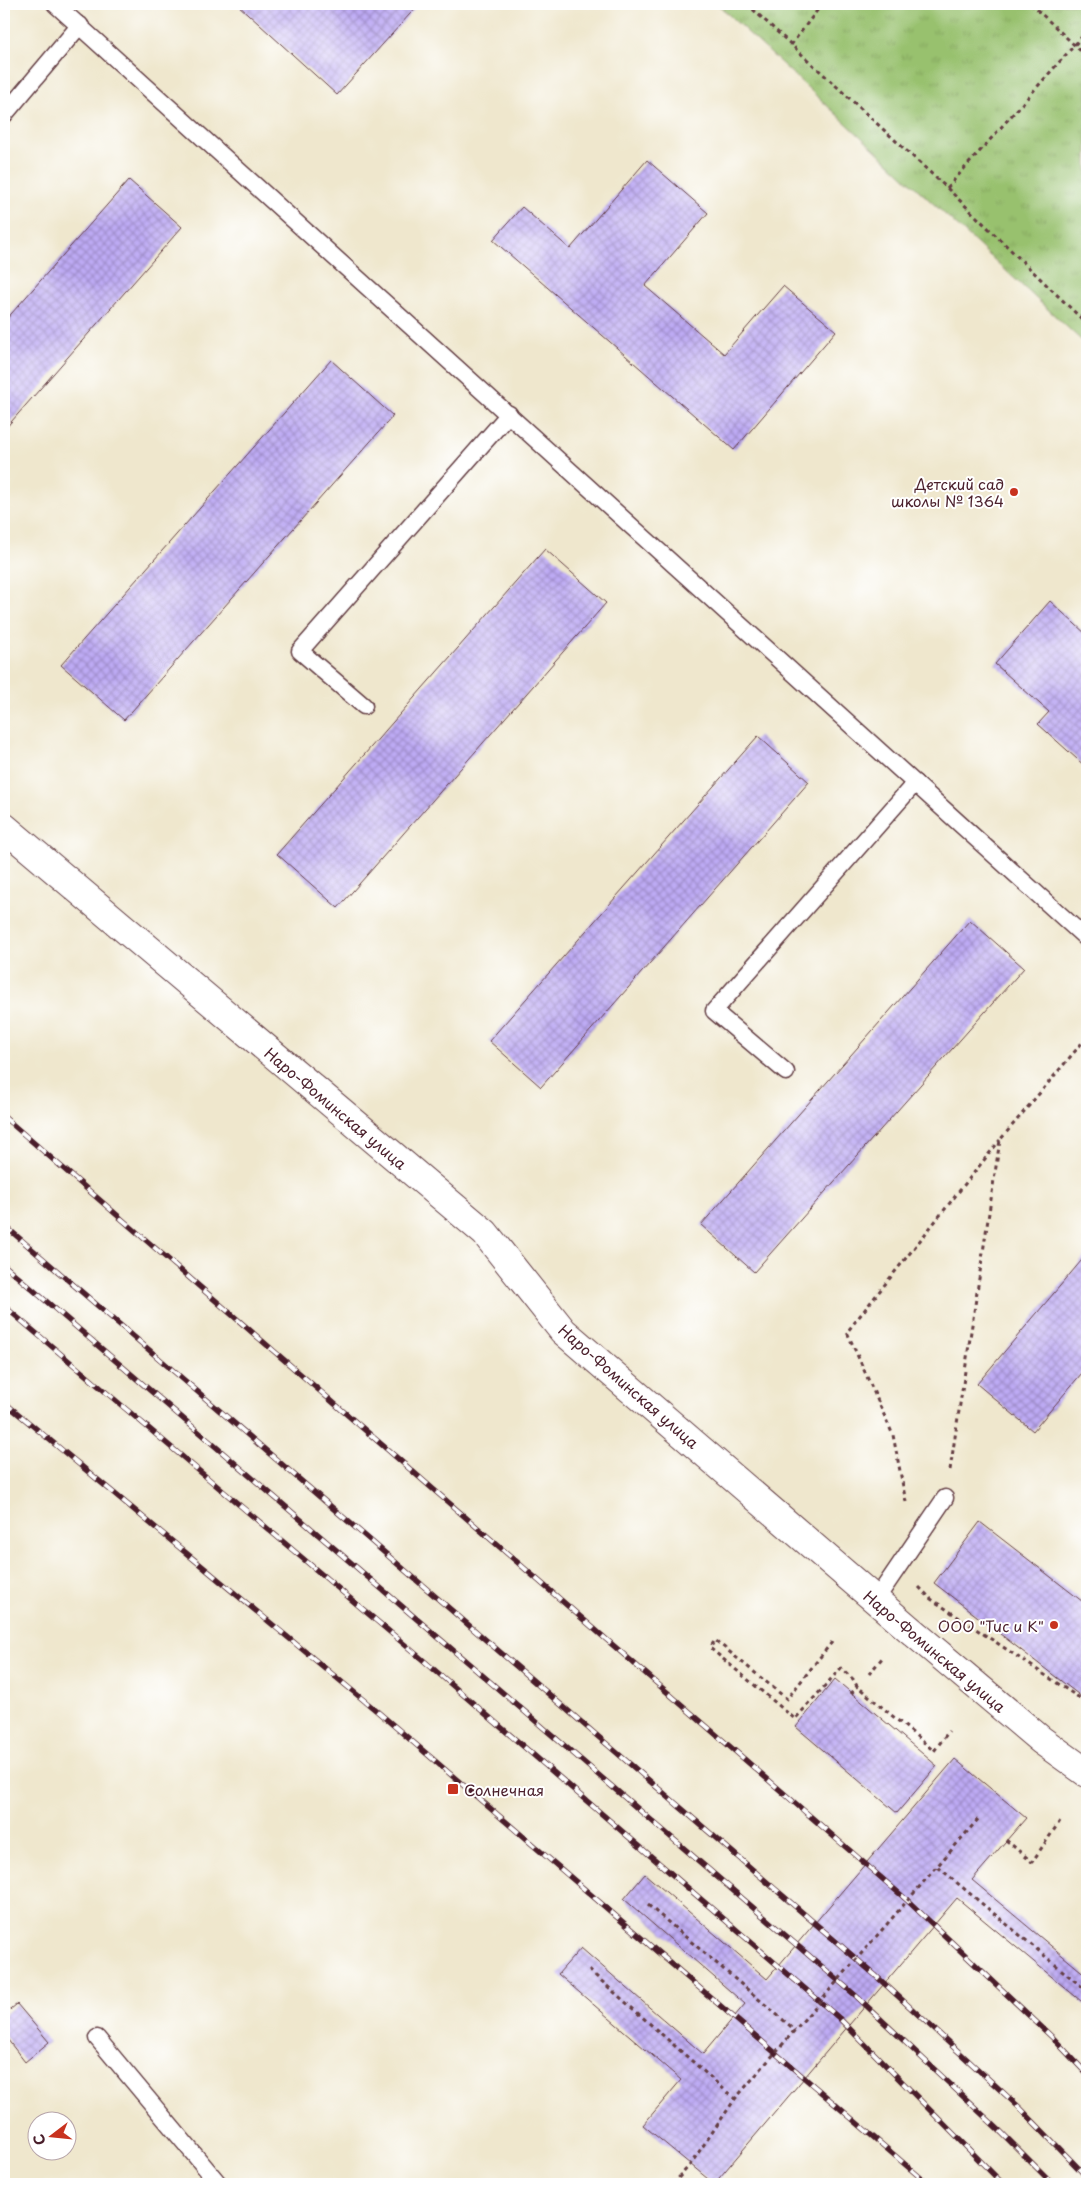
<svg xmlns="http://www.w3.org/2000/svg" width="1091" height="2188" font-family="'Playpen Sans',sans-serif">
  <defs>
    <pattern id="park-tufts" width="24" height="20" patternUnits="userSpaceOnUse" patternTransform="scale(1.25)"><rect width="24" height="20" fill="#98c16e"/><path d="M3 7l-1-3M5 7V3M7 7l1-3M15 17l-1-3M17 17v-4M19 17l1-3" fill="none" stroke="#84a55f"/></pattern>
    <pattern id="building-cross-hatch" width="8" height="8" patternUnits="userSpaceOnUse" patternTransform="scale(1.25)"><rect width="8" height="8" fill="#bdaaf4"/><path d="M0 0l8 8M0 8l8-8" fill="none" stroke="#9c8ac6"/></pattern>
  </defs>
  <rect width="100%" height="100%" fill="#fff"/>
  <filter id="ink" filterUnits="userSpaceOnUse"><feTurbulence type="fractalNoise" baseFrequency=".02" numOctaves="2"/><feDisplacementMap in="SourceGraphic" scale="10" xChannelSelector="R" yChannelSelector="G"/><feConvolveMatrix kernelMatrix="1 2 1 2 8 2 1 2 1" color-interpolation-filters="sRGB"/></filter>
  <filter id="wash" filterUnits="userSpaceOnUse"><feTurbulence type="fractalNoise" baseFrequency=".0096" numOctaves="4" result="noise"/><feDisplacementMap in="SourceGraphic" scale="20" xChannelSelector="R" yChannelSelector="G"/><feGaussianBlur stdDeviation="1.12" result="paint"/><feColorMatrix in="noise" values="0 0 0 0 0 0 0 0 0 0 0 0 0 0 0 0 0 1.4 0 .05"/><feComposite in="paint" operator="in"/></filter>
  <g filter="url(#wash)">
    <rect width="100%" height="100%" fill="#efe7cd"/>
    <!-- park -->
    <polygon fill="url(#park-tufts)" stroke="#71704c" points="717,4 1087,4 1087,346 1080,339"/>
    <g id="blocks">
      <!-- building -->
      <g fill="url(#building-cross-hatch)">
        <polygon points="237,4 419,4 337,95"/>
        <polygon points="647,160 708,213 645,286 724,354 783,286 836,331 734,450 493,240 522,207 570,249"/>
        <polygon points="129,180 182,227 4,430 4,322"/>
        <polygon points="331,360 393,416 124,720 61,665"/>
        <polygon points="545,549 606,603 338,908 277,854"/>
        <polygon points="1050,601 1087,635 1087,768 1038,724 1049,712 995,664"/>
        <polygon points="758,736 809,782 541,1087 489,1041"/>
        <polygon points="970,920 1024,968 754,1272 701,1225"/>
        <polygon points="1087,1254 1087,1367 1033,1431 977,1384"/>
        <polygon points="980,1522 1087,1605 1087,1701 934,1583"/>
        <polygon points="835,1679 937,1766 897,1813 796,1727"/>
        <polygon points="955,1759 1026,1818 972,1880 1087,1976 1087,2006 957,1898 714,2184 643,2125 681,2080 558,1974 581,1948 703,2054 745,2004 624,1899 645,1874 767,1979"/>
        <polygon points="17,2004 49,2042 25,2062 4,2035 4,2015"/>
      </g>
    </g>
  </g>
  <g filter="url(#ink)">
    <use href="#blocks" fill-opacity="0" stroke="#633d43" stroke-width="1"/>
    <g fill="none" stroke-linecap="round" stroke-linejoin="round">
      <!-- service casing -->
      <g stroke="#633d43" stroke-width="19">
        <g id="service">
          <polyline points="55,4 1087,939"/>
          <polyline points="4,115 80,25"/>
          <polyline points="364,706 300,651 509,414"/>
          <polyline points="786,1072 714,1011 915,783"/>
          <polyline points="875,1601 945,1498"/>
          <polyline points="97,2038 219,2184"/>
        </g>
      </g>
      <!-- tertiary casing -->
      <g stroke="#633d43" stroke-width="30">
        <polyline id="tertiary" points="4,827 485,1233 563,1331 908,1628 1041,1740 1087,1773"/>
      </g>
      <!-- path -->
      <g stroke="#633d43" stroke-width="3" stroke-dasharray="4 4" stroke-linecap="butt">
        <polyline points="747,4 947,188 1087,324"/>
        <polyline points="1031,4 1087,57"/>
        <polyline points="791,45 822,4"/>
        <polyline points="947,188 1087,31"/>
        <polyline points="950,1470 1000,1140 1087,1037"/>
        <polyline points="906,1502 893,1435 847,1332 1000,1140"/>
        <polyline points="919,1587 931,1599"/>
        <polyline points="930,1600 931,1599 1087,1703"/>
        <polyline points="832,1642 787,1699 715,1640 710,1648 795,1719 841,1668 853,1679 857,1686 934,1751 949,1731"/>
        <polyline points="869,1674 883,1657"/>
        <polyline points="851,1694 857,1686"/>
        <polyline points="1006,1840 1032,1862 1060,1821"/>
        <polyline points="938,1867 1087,1991"/>
        <polyline points="648,1905 795,2030"/>
        <polyline points="589,1970 735,2099"/>
      </g>
      <!-- service -->
      <use href="#service" stroke="#fff" stroke-width="16"/>
      <!-- tertiary -->
      <use href="#tertiary" stroke="#fff" stroke-width="28"/>
      <!-- rail casing -->
      <g stroke="#4a1f2b" stroke-width="5.5">
        <g id="rail">
          <polyline points="4,1117 908,1901 1053,2038 1087,2074"/>
          <polyline points="4,1225 875,1975 1020,2108 1087,2177"/>
          <polyline points="4,1265 855,1995 999,2130 1053,2184"/>
          <polyline points="4,1306 423,1660 839,2018 1003,2184"/>
          <polyline points="4,1402 378,1712 928,2184"/>
        </g>
      </g>
      <!-- rail -->
      <use href="#rail" stroke="#fff" stroke-width="4" stroke-dasharray="11" stroke-linecap="butt"/>
      <!-- path-bridge -->
      <polyline stroke="#633d43" stroke-width="3" stroke-dasharray="4 4" stroke-linecap="butt" points="673,2184 690,2165 735,2099 980,1817"/>
    </g>
  </g>
  <!-- markers -->
  <g fill="#c8321e" stroke="#fff" stroke-width="2">
    <circle cx="1014" cy="492" r="5"/>
    <circle cx="1054" cy="1625" r="5"/>
    <rect x="447" y="1783" width="12" height="12" rx="2.5"/>
  </g>
  <g text-anchor="middle" dominant-baseline="central" stroke-width="4" stroke-linejoin="round" paint-order="stroke">
    <!-- poi labels -->
    <g font-size="15" fill="#4a1f2b" stroke="#fff" text-anchor="end">
      <text x="1004" y="483">Детский сад<tspan x="1004" dy="17">школы № 1364</tspan></text>
      <text x="1044" y="1625">ООО "Тис и К"</text>
      <text x="464" y="1789" text-anchor="start">Солнечная</text>
    </g>
    <!-- street labels -->
    <g font-size="15" fill="#4a1f2b" stroke="#fff">
      <text transform="translate(336 1108) rotate(40)">Наро-Фоминская улица</text>
      <text transform="translate(629 1386) rotate(41)">Наро-Фоминская улица</text>
      <text transform="translate(935 1651) rotate(40)">Наро-Фоминская улица</text>
    </g>
  </g>
  <!-- margin -->
  <rect width="1091" height="2188" fill="none" stroke="#fff" stroke-width="20"/>
  <!-- north arrow -->
  <g transform="translate(52 2136) rotate(254)"><circle r="24" fill="#ffffff" stroke="#b7a5aa"/>
  <path d="M0-4L9 19L0 12L-9 19Z" fill="#c8321e"/>
  <text y="-8" font-size="14" font-weight="bold" text-anchor="middle" fill="#4a1f2b">С</text>
  </g>
</svg>
